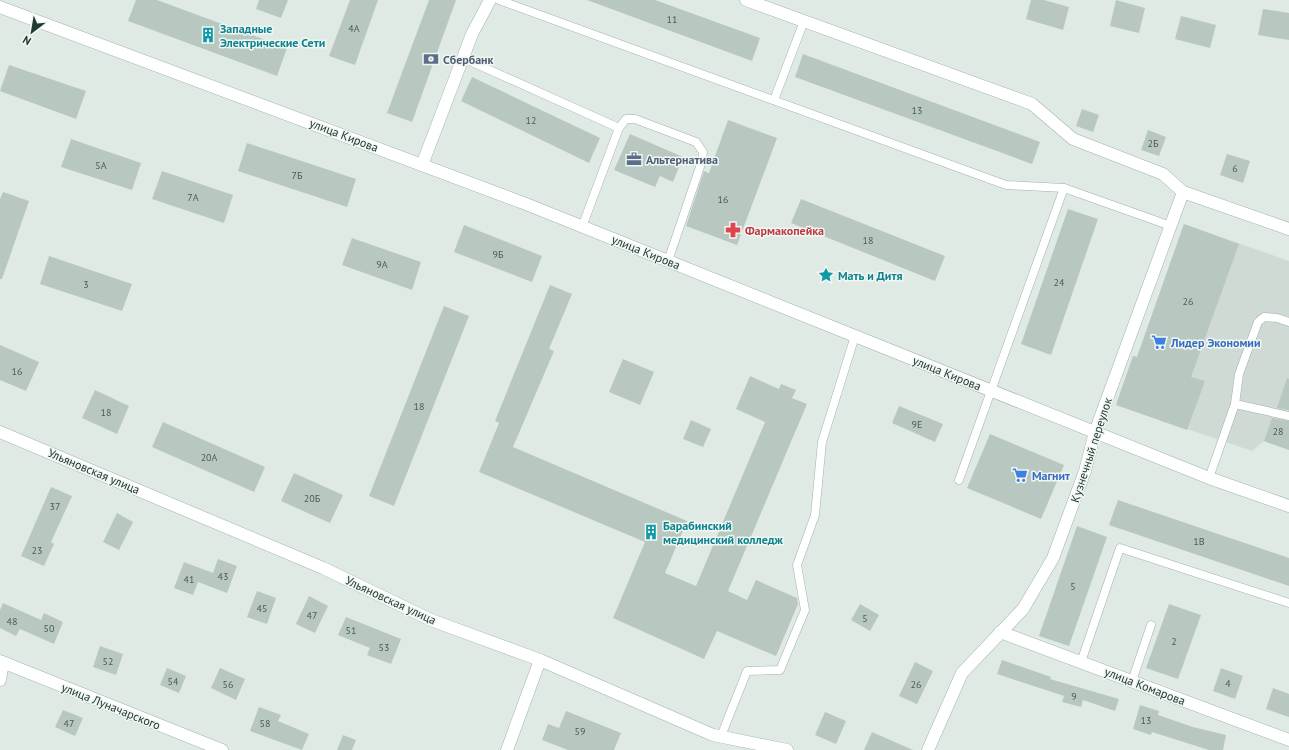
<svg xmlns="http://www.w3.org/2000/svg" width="1289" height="750" font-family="'PT Sans',sans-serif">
  <rect width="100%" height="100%" fill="#e0eae5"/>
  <!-- built -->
  <polygon fill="#cfdad4" points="1184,224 1289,261 1289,450 1264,441 1252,451 1116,405 1133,356 1137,357"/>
  <!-- building -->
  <g fill="#b9c7c1">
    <polygon points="136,0 157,0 287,48 277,76 128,21"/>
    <polygon points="259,0 288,0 281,18 256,9"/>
    <polygon points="350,0 378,0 355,65 329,56"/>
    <polygon points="429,0 456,0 412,122 387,113"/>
    <polygon points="587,0 655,0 760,38 752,61"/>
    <polygon points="1031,0 1044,0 1069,7 1063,30 1026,19"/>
    <polygon points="1116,0 1145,8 1139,33 1110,26"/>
    <polygon points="1263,9 1289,13 1289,40 1258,35"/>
    <polygon points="1181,16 1216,25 1210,48 1175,39"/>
    <polygon points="803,54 1040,142 1032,164 795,77"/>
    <polygon points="9,65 86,91 76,119 0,91"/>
    <polygon points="472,77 600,138 589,163 461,101"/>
    <polygon points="1082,109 1099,115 1093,132 1076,126"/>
    <polygon points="728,120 777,138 737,245 686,226 704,171 709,173"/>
    <polygon points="1148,130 1166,137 1159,156 1141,150"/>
    <polygon points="630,134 683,157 673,182 660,176 655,187 614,170"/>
    <polygon points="71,139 141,163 132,190 61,167"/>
    <polygon points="247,143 356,179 347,207 238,171"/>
    <polygon points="1227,154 1250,161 1243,183 1220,175"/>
    <polygon points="162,171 233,195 224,223 152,199"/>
    <polygon points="3,192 29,201 2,279 0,279 0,199"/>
    <polygon points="801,199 945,256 935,281 791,223"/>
    <polygon points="1068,209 1098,219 1051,355 1021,344"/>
    <polygon points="1184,224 1239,244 1191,377 1205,381 1187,430 1116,405 1133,356 1137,357"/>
    <polygon points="464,225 542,256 532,282 454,252"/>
    <polygon points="352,238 421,262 412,290 342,265"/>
    <polygon points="49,256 132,284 122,311 40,284"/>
    <polygon points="550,285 572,294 549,349 554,351 513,447 687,521 665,573 696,586 765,422 736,409 750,376 779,389 781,384 796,390 792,398 807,404 728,591 747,600 756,580 797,598 798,604 776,656 717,631 704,659 613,618 645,542 479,472 499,423 495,421"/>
    <polygon points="444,306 469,316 394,506 369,496"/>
    <polygon points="0,345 39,362 26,391 0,380"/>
    <polygon points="623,359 654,372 640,405 609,392"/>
    <polygon points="1287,378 1289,379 1289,410 1277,408"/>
    <polygon points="95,390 129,406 117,434 82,418"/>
    <polygon points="899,406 943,424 935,442 892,423"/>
    <polygon points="1272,418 1289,421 1289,450 1264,441"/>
    <polygon points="691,420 711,429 703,447 683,439"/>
    <polygon points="163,422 265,467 254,492 152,447"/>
    <polygon points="990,434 1064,465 1041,519 967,488"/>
    <polygon points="294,473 343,495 330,523 281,501"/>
    <polygon points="51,487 72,496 51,542 54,544 44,566 21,556"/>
    <polygon points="1118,500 1289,558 1289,586 1109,525"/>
    <polygon points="117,513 133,522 119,550 103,542"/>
    <polygon points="1077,526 1107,537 1069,646 1039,636"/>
    <polygon points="218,559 237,566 227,593 198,582 193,595 174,588 184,562 213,573"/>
    <polygon points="257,591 276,598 267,624 247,617"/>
    <polygon points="309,596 328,606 315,633 296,624"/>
    <polygon points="3,603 41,620 44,613 63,622 54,644 20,629 16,636 0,628 0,610"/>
    <polygon points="860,604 879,615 870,631 851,620"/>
    <polygon points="1169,604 1201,615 1178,679 1146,668"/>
    <polygon points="346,617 401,639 391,664 367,655 370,648 338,635"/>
    <polygon points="100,646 123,654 116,675 93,667"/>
    <polygon points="1002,660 1051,677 1050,679 1119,699 1115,711 1083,700 1081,707 1062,702 1064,696 997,674"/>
    <polygon points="915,662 933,671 917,704 899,696"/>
    <polygon points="167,668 186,676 179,693 160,685"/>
    <polygon points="220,668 245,679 236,700 211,688"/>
    <polygon points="1221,668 1243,676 1235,699 1213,691"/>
    <polygon points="1273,688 1289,694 1289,717 1266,709"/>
    <polygon points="1140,705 1159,711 1158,715 1193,727 1226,735 1223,750 1209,750 1152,732 1151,735 1133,729"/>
    <polygon points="259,707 281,715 278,721 309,734 302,750 250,731"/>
    <polygon points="63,710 83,718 75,736 55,727"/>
    <polygon points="566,711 621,733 614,750 568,750 542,740 548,724 559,728"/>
    <polygon points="825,712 846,721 836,744 815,735"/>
    <polygon points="872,732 913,750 864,750"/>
    <polygon points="343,735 356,740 352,750 337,750"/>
  </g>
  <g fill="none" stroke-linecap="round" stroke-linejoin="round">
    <!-- service casing -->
    <g stroke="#a3b1ac" stroke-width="9">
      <g id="service">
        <polyline points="499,0 1006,185 1064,188 1171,226"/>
        <polyline points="463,58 619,128 626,119 635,119 696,142 703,152 702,161 668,261"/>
        <polyline points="774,100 804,21"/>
        <polyline points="582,227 619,128"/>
        <polyline points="1235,404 1289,416"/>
        <polyline points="1209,478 1235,404 1239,374 1258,322 1264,317 1277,318 1289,322"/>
        <polyline points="959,480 1064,188"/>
        <polyline points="1081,662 1120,548 1289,603"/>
        <polyline points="1132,681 1151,625"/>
        <polyline points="721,736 747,671 780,670 805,610 797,565 815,515 822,442 855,336"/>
      </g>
    </g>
    <!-- minor casing -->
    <g stroke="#a3b1ac" stroke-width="13">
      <g id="minor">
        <polyline points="746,0 1032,104 1073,139 1163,174 1183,192 1095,432 1085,471 1053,558 1023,609 962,673 928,750"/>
        <polyline points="422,165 472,34 490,0"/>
        <polyline points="1000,632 1289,740"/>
        <polyline points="0,680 3,663"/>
      </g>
    </g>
    <!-- tertiary casing -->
    <g stroke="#a3b1ac" stroke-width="13">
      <g id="tertiary">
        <polyline points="0,7 526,204 1209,478 1289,506"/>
        <polyline points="1183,192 1289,229"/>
        <polyline points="0,432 323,568 431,620 540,660 713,735 787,750"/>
        <polyline points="507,750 540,660"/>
      </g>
    </g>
    <!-- secondary casing -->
    <g stroke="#a0b5ad" stroke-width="13">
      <polyline id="secondary" points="0,661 222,750"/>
    </g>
    <!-- service -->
    <use href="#service" stroke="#fff" stroke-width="8"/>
    <!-- minor -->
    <use href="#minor" stroke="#fff" stroke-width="12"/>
    <!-- tertiary -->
    <use href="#tertiary" stroke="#fff" stroke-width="12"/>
    <!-- secondary -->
    <use href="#secondary" stroke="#fff" stroke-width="12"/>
  </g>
  <!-- icons -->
  <defs>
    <g id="building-bare" transform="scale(1.2)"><path d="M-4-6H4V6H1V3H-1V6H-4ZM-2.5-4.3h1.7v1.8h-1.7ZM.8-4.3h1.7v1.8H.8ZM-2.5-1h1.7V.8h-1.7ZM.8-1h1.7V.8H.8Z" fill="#0f9aa8" stroke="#f0f7f3" stroke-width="2.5" paint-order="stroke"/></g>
    <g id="bank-bare" transform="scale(1.2)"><path d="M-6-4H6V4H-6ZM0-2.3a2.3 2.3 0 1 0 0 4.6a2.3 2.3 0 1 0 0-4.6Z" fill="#5c6f8a" stroke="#f0f7f3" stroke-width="2.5" paint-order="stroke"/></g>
    <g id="office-bare" transform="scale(1.2)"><path d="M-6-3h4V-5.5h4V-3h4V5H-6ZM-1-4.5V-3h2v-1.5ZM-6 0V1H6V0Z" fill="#5c6f8a" stroke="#f0f7f3" stroke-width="2.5" paint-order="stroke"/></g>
    <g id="pharmacy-bare" transform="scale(1.2)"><path d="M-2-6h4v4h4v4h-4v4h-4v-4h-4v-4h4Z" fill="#e0444e" stroke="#f0f7f3" stroke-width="2.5" paint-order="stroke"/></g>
    <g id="sight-bare" transform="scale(1.2)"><path d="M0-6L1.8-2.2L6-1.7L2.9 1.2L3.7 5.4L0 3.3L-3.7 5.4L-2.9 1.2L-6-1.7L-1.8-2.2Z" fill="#0f9aa8" stroke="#f0f7f3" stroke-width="2.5" paint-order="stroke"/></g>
    <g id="supermarket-bare" transform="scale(1.2)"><path d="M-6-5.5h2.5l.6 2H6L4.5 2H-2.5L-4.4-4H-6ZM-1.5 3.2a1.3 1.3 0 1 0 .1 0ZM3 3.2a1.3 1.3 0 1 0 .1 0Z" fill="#3f7fe0" stroke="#f0f7f3" stroke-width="2.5" paint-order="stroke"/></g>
  </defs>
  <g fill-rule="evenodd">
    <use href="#building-bare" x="208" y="35"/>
    <use href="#bank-bare" x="431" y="59"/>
    <use href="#office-bare" x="634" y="159"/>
    <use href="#pharmacy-bare" x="733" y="230"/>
    <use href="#sight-bare" x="826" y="275"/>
    <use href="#supermarket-bare" x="1159" y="342"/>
    <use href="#supermarket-bare" x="1020" y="475"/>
    <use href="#building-bare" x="651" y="532"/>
  </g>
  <g text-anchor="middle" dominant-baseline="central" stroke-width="3" stroke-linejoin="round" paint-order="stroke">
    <!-- number labels -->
    <g font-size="10" fill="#485c56">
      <text x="672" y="19">11</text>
      <text x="354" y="28">4А</text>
      <text x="917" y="110">13</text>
      <text x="531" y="120">12</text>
      <text x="1153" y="143">2Б</text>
      <text x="101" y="165">5А</text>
      <text x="1235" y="168">6</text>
      <text x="297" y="175">7Б</text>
      <text x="193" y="197">7А</text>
      <text x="723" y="199">16</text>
      <text x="868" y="240">18</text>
      <text x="498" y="254">9Б</text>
      <text x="382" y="264">9А</text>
      <text x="1059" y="282">24</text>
      <text x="86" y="284">3</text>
      <text x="1188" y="301">26</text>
      <text x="17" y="371">16</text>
      <text x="419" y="406">18</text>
      <text x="106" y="412">18</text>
      <text x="917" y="424">9Е</text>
      <text x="1278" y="431">28</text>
      <text x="209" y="457">20А</text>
      <text x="312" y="498">20Б</text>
      <text x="55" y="506">37</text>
      <text x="1199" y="541">1В</text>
      <text x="37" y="550">23</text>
      <text x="223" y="576">43</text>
      <text x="189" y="579">41</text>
      <text x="1073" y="586">5</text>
      <text x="262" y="608">45</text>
      <text x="312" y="615">47</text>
      <text x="865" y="618">5</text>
      <text x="12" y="621">48</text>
      <text x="49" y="628">50</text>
      <text x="351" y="630">51</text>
      <text x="1174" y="641">2</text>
      <text x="384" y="647">53</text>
      <text x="108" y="661">52</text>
      <text x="173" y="681">54</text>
      <text x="1228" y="683">4</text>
      <text x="228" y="684">56</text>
      <text x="916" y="684">26</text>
      <text x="1074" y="696">9</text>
      <text x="1146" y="720">13</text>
      <text x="69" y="723">47</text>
      <text x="265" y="723">58</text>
      <text x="580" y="731">59</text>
    </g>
    <!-- culture labels -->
    <g font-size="12" font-weight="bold" fill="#0d838f" stroke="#f0f7f3" text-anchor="start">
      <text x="220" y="28">Западные<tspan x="220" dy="14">Электрические Сети</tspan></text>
      <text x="838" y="275">Мать и Дитя</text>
      <text x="663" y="525">Барабинский<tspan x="663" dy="14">медицинский колледж</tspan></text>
    </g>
    <!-- service labels -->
    <g font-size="12" font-weight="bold" fill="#4e5e75" stroke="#f0f7f3" text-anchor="start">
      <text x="443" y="59">Сбербанк</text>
      <text x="646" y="159">Альтернатива</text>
    </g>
    <!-- street labels -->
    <g font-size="12" fill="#223932" stroke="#f0f7f3">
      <text transform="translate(344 135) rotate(21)">улица Кирова</text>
      <text transform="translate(646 252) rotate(22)">улица Кирова</text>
      <text transform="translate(947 373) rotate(22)">улица Кирова</text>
      <text transform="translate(1091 450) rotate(-72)">Кузнечный переулок</text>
      <text transform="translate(94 471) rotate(23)">Ульяновская улица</text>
      <text transform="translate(391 600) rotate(25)">Ульяновская улица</text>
      <text transform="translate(1145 686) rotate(21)">улица Комарова</text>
      <text transform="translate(111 706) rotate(22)">улица Луначарского</text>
    </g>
    <!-- health labels -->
    <g font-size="12" font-weight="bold" fill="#be3a42" stroke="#f0f7f3" text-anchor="start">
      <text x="745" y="230">Фармакопейка</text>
    </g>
    <!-- shop labels -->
    <g font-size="12" font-weight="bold" fill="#366cbe" stroke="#f0f7f3" text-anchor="start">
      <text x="1171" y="342">Лидер Экономии</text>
      <text x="1032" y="475">Магнит</text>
    </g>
  </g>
  <!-- north arrow -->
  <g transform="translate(32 32) rotate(211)" stroke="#f0f7f3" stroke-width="3" paint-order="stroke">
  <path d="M0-3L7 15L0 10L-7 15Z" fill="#223932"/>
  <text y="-6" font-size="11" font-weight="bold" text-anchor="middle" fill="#223932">N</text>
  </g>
</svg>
